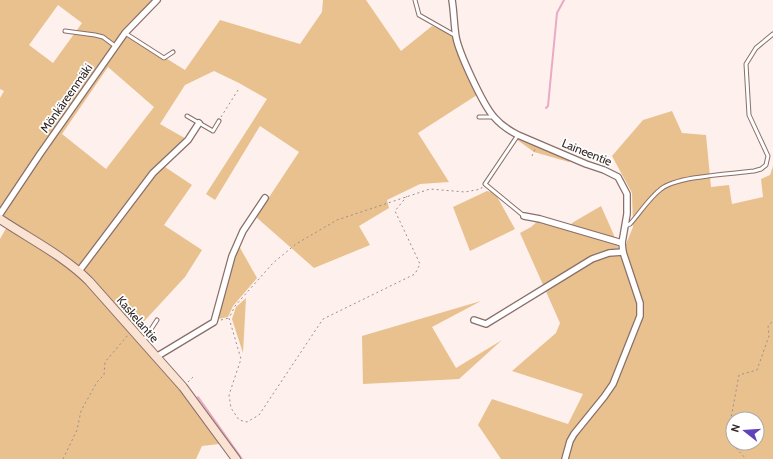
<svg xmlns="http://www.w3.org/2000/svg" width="773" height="459" font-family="Cabin,sans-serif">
  <rect width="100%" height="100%" fill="#fdf0ed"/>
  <!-- green -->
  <g fill="#e8c18e" fill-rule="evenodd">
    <path d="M0 0H157L125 33 185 70 220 20 300 44 322 12 323 0H366L401 51 432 26 456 36 480 93 418 133 449 182 420 184 387 200 389 208 359 226 370 245 314 268 256 217 299 152 260 126 215 200 206 194 267 99 239 83 214 71 185 85 160 124 188 140 162 165 192 185 164 225 202 250 185 277 136 330 79 271 131 329 223 442 219 444 202 446 196 459H0V239L8 225 0 219V98L4 91 0 89ZM58 5 82 23 53 63 29 45ZM108 67 154 107 106 169 62 134Z"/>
    <path d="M672 111 682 133 706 135 711 187 729 185 732 204 763 197 761 179 770 175 773 166V459H501L478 425 492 399 568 424 583 394 512 371 556 333 560 323 520 233 531 227 539 220 570 231 572 223 601 206 613 233 621 256 633 227 632 193 612 156 643 120ZM733 419H757V443H733Z"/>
    <polygon points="518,135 571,157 569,162 534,152 516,139"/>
    <polygon points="487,191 495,193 515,229 470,251 453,207"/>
    <polygon points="239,246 257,278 233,306 228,317 218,319 234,257"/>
    <polygon points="246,298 243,353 232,319 236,307"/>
    <polygon points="481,301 432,327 456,368 502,340 459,379 363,384 362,336"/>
  </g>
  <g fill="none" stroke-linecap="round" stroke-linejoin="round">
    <!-- stream -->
    <g stroke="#e9aac5" stroke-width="2">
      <polyline points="546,108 548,106 557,13 564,0"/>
      <polyline points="198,397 242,459"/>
    </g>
    <!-- lane casing -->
    <g stroke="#8a6f69" stroke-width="5">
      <g id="lane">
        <polyline points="415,0 419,15 456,36"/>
        <polyline points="65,31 95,35 103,37 115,46"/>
        <polyline points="125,33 164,58 173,52"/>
        <polyline points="187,116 213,131 219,121"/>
        <polyline points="479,117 494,117"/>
        <polyline points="518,135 485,184 524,216"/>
        <path d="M625 226 630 224C640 213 649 198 661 189 677 176 731 174 754 171L761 169 766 165 768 156 749 115 746 64 756 48 773 34"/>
        <polyline points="144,340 157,320"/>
      </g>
    </g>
    <!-- street casing -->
    <g stroke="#8a6f69" stroke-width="8">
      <g id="street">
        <path d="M452 0C454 12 454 25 456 37 459 53 483 105 494 117 500 124 510 131 518 135L586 164 604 170 618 177 627 194V214L622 243 623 252 640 303V316L613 384 604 397 574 434 570 441 565 459"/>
        <polyline points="0,214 40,154 125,33 157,0"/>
        <polyline points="524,216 540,219 622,243"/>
        <polyline points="79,271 153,173 188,140 199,123"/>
        <polyline points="474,320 486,324 592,259 609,253 623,252"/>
        <polyline points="156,357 214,322 232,256 243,231 265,198"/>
      </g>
    </g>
    <!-- secondary casing -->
    <g stroke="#8a6f69" stroke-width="10">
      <path id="secondary" d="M0 219C30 239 64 256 89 281L183 387 236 459"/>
    </g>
    <!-- path -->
    <g stroke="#9b8f8c" stroke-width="1" stroke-dasharray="2 3" stroke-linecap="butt">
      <polyline points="221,117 238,90"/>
      <polyline points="532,156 535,149"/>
      <polyline points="407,196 395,211 420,264 415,274 323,319 259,415 247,422 239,420 231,408 229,395 241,359 229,318 235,306 273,263 296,244 337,220 430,189 465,192 481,189 482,187"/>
      <polyline points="221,320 229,318"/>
      <polyline points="188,382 193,377"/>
      <polyline points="733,431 731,418 739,375 757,370 769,336 768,326 773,321"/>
      <polyline points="735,443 736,448 746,459"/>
      <polyline points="63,459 77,430 81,411 97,382 104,375 105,362 128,335"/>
    </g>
    <!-- lane -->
    <use href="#lane" stroke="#fff" stroke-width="3"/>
    <!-- street -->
    <use href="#street" stroke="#fff" stroke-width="5.5"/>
    <!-- secondary -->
    <use href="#secondary" stroke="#fbe3d3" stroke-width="8"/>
  </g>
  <g text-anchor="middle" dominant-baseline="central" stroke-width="3.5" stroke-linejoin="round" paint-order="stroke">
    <!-- street labels -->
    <g font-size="12" fill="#332825" stroke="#fff">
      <text transform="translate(66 98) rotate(-55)">Mönkäreenmäki</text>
      <text transform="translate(587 152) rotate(22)">Laineentie</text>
      <text transform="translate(138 319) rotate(49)">Kaskelantie</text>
    </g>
  </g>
  <!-- north arrow -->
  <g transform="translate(745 431) rotate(287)"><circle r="19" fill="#ffffff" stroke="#ada9a8"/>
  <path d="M0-3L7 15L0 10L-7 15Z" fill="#6042ba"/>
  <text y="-6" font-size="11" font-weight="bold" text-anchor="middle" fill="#332825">N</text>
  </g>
</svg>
